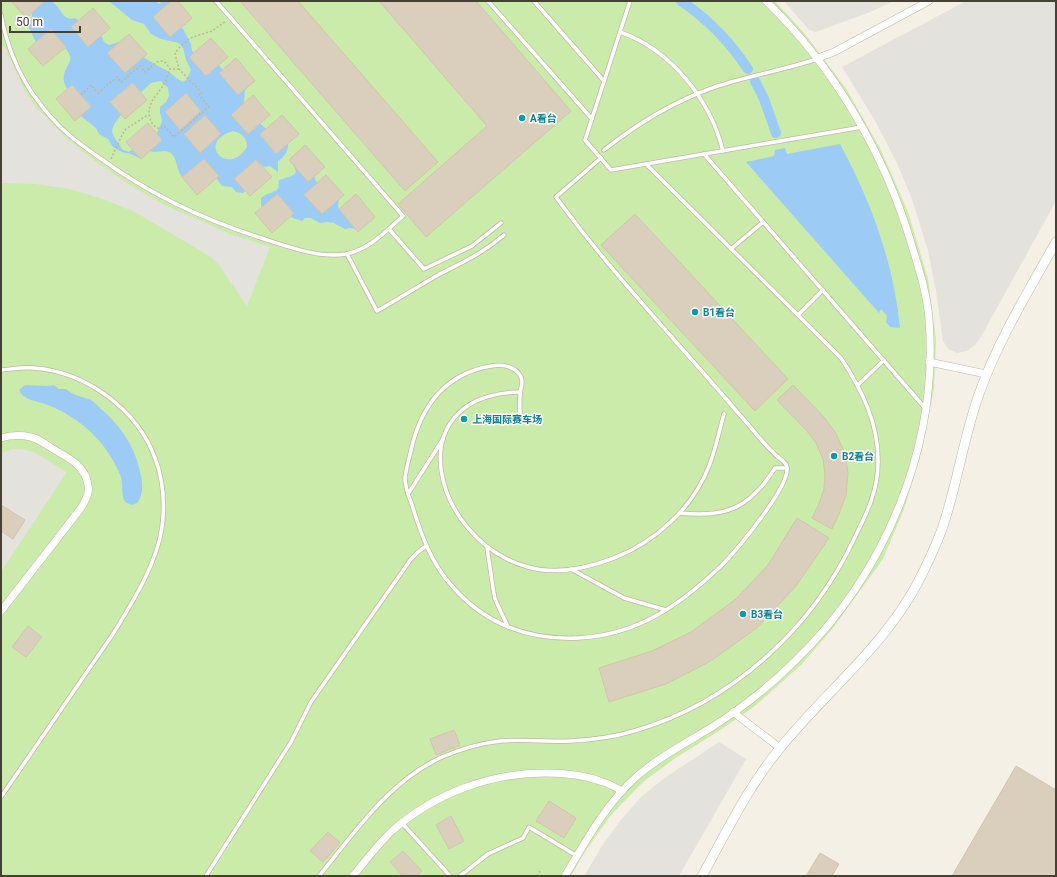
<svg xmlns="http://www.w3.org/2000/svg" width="1057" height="877" font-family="Roboto,'Noto Sans SC',sans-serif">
  <rect width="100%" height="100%" fill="#f4f0e5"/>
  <!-- green -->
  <polygon fill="#caebaa" points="1,1 775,1 805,34 847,90 881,150 908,212 928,279 936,339 934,388 922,451 904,509 883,559 833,628 802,664 755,706 722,729 677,757 643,782 611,815 586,850 571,876 1,876"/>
  <!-- parking -->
  <g fill="#e4e2dd">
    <polygon points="784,1 894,1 870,12 816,32 809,30"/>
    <polygon points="966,1 1056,1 1056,201 982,335 975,345 967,351 957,353 948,349 943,341 936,291 928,251 912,199 896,161 874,119 842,67"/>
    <polygon points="1,44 5,48 25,91 36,107 66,138 95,161 133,187 165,205 230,234 270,247 247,306 219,265 211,257 135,212 100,198 69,189 36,184 1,183"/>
    <polygon points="13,449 26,450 36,453 66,472 63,478 1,572 1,453"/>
    <polygon points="719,742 746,759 679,876 584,876 602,846 620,821 641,797 666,777"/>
  </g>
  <!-- water -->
  <g fill="#9cccf6" fill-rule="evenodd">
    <path d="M45 1H52C53 3 55 4 57 6 63 13 64 21 75 18L101 35 104 42 109 45 122 41 108 53 125 73 143 57C151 62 158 66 166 70 172 73 176 79 183 82L186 80 191 70 186 60 183 48 179 43 161 39 151 34 144 24 132 20 109 1H156L159 4 162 1H171L153 17 170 37 182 27 191 44 192 51 194 53 189 57 206 76 219 65 223 70 219 73 238 95 245 89 244 103 231 115 248 134 260 123 266 129 260 135 276 154 288 143C289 150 284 158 278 161V172L270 166 264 167 256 160 235 179 245 191 243 193 236 192 232 187 222 186 216 178 219 176 204 159 182 177C176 171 178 156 169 152 162 149 156 154 150 151L162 140 157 133 162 121 160 112V107L166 102 169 96 168 88 161 81 151 83 141 92 132 83 110 102 121 115C106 133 113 134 123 150L129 152 132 150 141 159 131 154 122 152 113 147 108 139 99 134 96 128 81 116 91 106 72 85 67 89C57 72 73 65 70 56 69 51 54 34 51 29L36 42 28 26 32 17V13ZM233 131C242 133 247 138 247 147 228 178 195 142 233 131Z"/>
    <path d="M840 144C871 201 894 264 900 328L890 327 886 322 887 316 881 309 879 313 746 162 774 156 775 150 785 148 787 154Z"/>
    <path d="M294 166 314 176 317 183 304 195 322 214 339 199 338 205 339 209 355 229 350 228 345 229 334 223 328 222 320 223 311 218H305L302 221 290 217 294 213 277 194 262 207 261 205V198C266 193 272 194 278 189L279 180 294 175 296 172Z"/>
    <path d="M25 385 48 386 54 385 59 389H66C72 395 83 397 91 400 94 402 98 406 100 408 122 427 136 448 141 476 143 485 143 496 137 503L132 505 125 502C121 494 123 485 121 477 111 451 92 429 68 415 60 410 53 407 45 404 36 400 24 401 19 390Z"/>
  </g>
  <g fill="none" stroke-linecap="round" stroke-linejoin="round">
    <!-- canal -->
    <g stroke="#9cccf6" stroke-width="10">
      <path d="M681 1C708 19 730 42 748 69"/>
      <polyline points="755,81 764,99 776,133"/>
    </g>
  </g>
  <!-- building -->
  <g fill="#d9cfbc" stroke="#d2c5ac">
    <polygon points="11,1 45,1 26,18"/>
    <polygon points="171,1 178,1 192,18 170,37 153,17"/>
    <polygon points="240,1 298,1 438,162 405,191"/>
    <polygon points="379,1 476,1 571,111 426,237 398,204 487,126"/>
    <polygon points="93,8 110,28 88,47 71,27"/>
    <polygon points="51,29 66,47 43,66 28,49"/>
    <polygon points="129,34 147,54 125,73 107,53"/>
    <polygon points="211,38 228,57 206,76 189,57"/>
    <polygon points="236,58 255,81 238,95 219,73"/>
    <polygon points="133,83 147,100 125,119 110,102"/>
    <polygon points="72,85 91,107 75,121 56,99"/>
    <polygon points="186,93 201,111 180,130 165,112"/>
    <polygon points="253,95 270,115 248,134 231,115"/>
    <polygon points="205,115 221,134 200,153 184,134"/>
    <polygon points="282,115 299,134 276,154 260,134"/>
    <polygon points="148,123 162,140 141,159 126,142"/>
    <polygon points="305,145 325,167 308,182 289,160"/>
    <polygon points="204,159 219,176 197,195 182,177"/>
    <polygon points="256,160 272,177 250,196 234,179"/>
    <polygon points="326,175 344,195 322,214 304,195"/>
    <polygon points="277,194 294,213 272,233 255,213"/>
    <polygon points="356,194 375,217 358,232 339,209"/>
    <polygon points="635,214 788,379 755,411 601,245"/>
    <polygon points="793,385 824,417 835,432 845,453 848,473 846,495 839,514 832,529 812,518 819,504 824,489 825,475 823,459 816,443 807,431 777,400"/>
    <polygon points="1,505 25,520 13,539 1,531"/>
    <polygon points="797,518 829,538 796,586 757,628 709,662 666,684 609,702 599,668 652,651 691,632 736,599 768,565"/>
    <polygon points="28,626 42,637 26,657 12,647"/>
    <polygon points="454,730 460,745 436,755 430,739"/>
    <polygon points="1016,766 1056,790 1056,876 952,876"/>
    <polygon points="549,801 576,818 564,838 536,821"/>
    <polygon points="451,816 464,841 449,849 436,825"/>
    <polygon points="328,832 340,843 323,862 310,851"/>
    <polygon points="403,851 422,871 416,876 403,876 390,862"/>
    <polygon points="820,853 839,864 832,876 806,876"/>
  </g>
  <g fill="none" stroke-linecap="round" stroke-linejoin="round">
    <!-- service casing -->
    <g stroke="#c0b9a7" stroke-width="5">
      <g id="service">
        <polyline points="488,1 592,119"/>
        <polyline points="534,1 604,81"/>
        <polyline points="630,1 585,140 611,170 862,127"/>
        <path d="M1 15C6 42 17 70 32 93 42 107 55 123 68 134 77 142 87 149 97 156 148 193 197 217 258 237 284 245 318 259 346 254 370 249 385 232 403 216L216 1"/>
        <path d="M620 32C671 50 710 99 723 151"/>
        <path d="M604 150C642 120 684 95 731 82 760 74 789 68 817 59"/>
        <polyline points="704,154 925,408"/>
        <polyline points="389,229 424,269 472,246 501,223"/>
        <polyline points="731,249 763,222"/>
        <path d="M347 254 377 311C397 300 417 287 438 275 463 262 482 254 504 235"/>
        <polyline points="798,315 823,290"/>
        <path d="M1 370C12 369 23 367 34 368 86 372 137 409 155 458 163 479 165 504 162 527 157 564 132 603 113 634L1 797"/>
        <polyline points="858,385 884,360"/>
        <path d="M519 392C394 396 434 542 528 567 556 575 588 568 614 558 655 542 693 508 709 466 716 449 719 431 724 414"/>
        <path d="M520 416C520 407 519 397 521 388 522 383 523 382 521 377 516 366 502 364 491 366 444 374 421 406 411 450 409 459 406 469 405 478 405 487 409 497 412 505 421 534 431 563 452 586 485 624 528 640 578 638 637 635 679 606 721 566 736 551 789 488 787 468 787 462 781 460 777 456 763 444 752 428 739 414 678 342 612 274 556 197L601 158"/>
        <polyline points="408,494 443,439"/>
        <path d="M680 513C726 518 750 508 775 468H787"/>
        <polyline points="487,547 493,588 495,599 508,627"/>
        <polyline points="571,569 624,598 666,610"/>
        <polyline points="402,823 450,876"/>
        <polyline points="206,876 291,742 311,702 411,559 418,552 426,546"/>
        <path d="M319 876C355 832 389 781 442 757 461 749 481 743 501 741 524 739 547 742 570 741 592 740 614 737 634 731 732 703 813 628 855 537 867 513 878 490 878 463 879 424 862 390 841 358L646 164"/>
        <polyline points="460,876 488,854 523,838 529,827 577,856"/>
      </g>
    </g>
    <!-- minor casing -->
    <g stroke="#c0b9a7" stroke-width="8">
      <g id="minor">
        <polyline points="818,58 834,52 929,1"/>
        <polyline points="929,362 986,374"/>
        <path d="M1 438C11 435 21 435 31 437 39 439 46 444 53 449 67 457 86 466 88 485 90 493 85 501 81 508L1 611"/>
        <polyline points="733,712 780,748"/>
        <path d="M353 876C366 860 378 844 393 830 436 793 490 773 546 773 566 773 585 775 603 782 610 784 616 788 622 791"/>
        <path d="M565 876C586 841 605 805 636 777 659 757 686 743 712 727 742 708 770 686 795 661 886 573 939 445 929 319 927 294 919 269 912 246 885 154 835 68 766 1"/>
      </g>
    </g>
    <!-- tertiary casing -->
    <g stroke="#c0b9a7" stroke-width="10">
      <path id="tertiary" d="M702 876C726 833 749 785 781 747 825 693 882 648 916 586 926 567 935 548 942 529 957 486 963 440 978 397 997 342 1028 292 1056 242"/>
    </g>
    <!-- path -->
    <g stroke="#c3b697" stroke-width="1.5" stroke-dasharray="2 2" stroke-linecap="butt">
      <path d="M179 69H170C168 74 166 80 164 84 157 96 146 103 150 118 151 124 155 127 160 129L164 126 174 137 209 107 199 95 202 93 179 69 175 53 180 47 190 38 212 31 226 21"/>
      <polyline points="81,95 91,85 98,93 117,77 121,82 140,66 145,72 157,62 162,61 166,63 170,69"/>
      <polyline points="111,159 123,133 126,129 146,116 149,116"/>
      <polyline points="537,876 540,871"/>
    </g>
    <!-- service -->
    <use href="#service" stroke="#fff" stroke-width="3.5"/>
    <!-- minor -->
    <use href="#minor" stroke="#fff" stroke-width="7"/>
    <!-- tertiary -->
    <use href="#tertiary" stroke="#fff" stroke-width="9"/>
  </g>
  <!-- markers -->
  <g fill="#0f9aa8" stroke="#fff" stroke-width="1.5">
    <circle cx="522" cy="118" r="4"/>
    <circle cx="695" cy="312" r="4"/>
    <circle cx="464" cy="419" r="4"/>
    <circle cx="834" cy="456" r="4"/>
    <circle cx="743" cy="614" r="4"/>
  </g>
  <g text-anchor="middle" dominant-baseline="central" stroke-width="3" stroke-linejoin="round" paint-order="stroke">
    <!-- culture labels -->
    <g font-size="10" font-weight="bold" fill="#0d838f" stroke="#fff" text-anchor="start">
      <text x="530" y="118">A看台</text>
      <text x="703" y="312">B1看台</text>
      <text x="472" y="419">上海国际赛车场</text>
      <text x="842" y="456">B2看台</text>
      <text x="751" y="614">B3看台</text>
    </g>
  </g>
  <!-- border -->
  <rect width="1057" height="877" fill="none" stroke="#474034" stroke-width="4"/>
  <!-- scale -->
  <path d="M10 26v6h70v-6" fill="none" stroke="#474034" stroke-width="2"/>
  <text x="16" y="26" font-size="12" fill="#474034" stroke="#ffffff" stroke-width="3" paint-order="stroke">50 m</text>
</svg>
